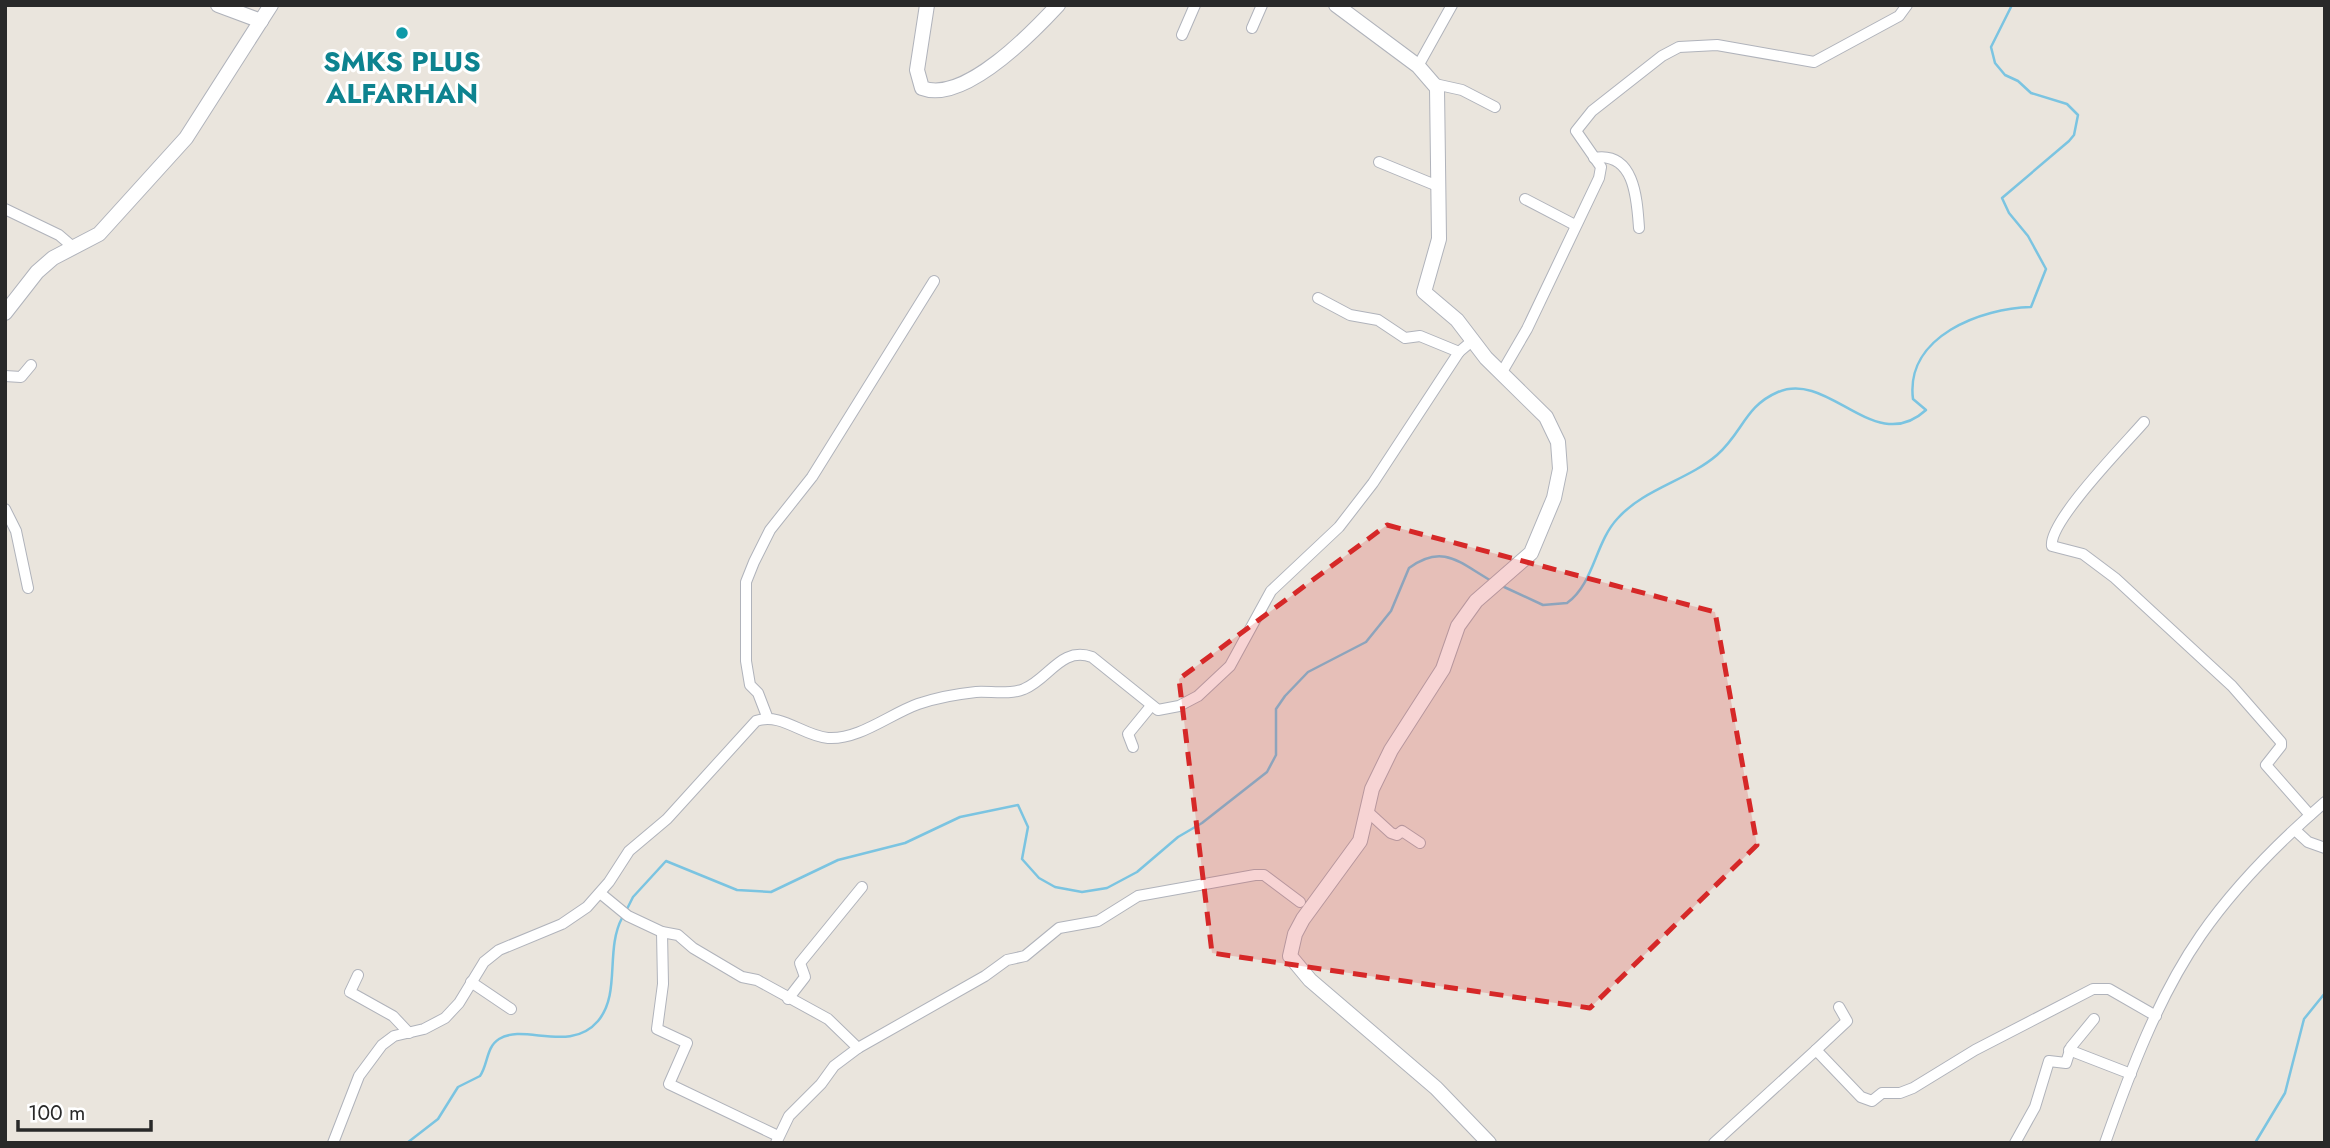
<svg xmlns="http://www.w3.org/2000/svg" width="2330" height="1148" font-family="Jost,sans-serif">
  <rect width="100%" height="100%" fill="#eae5dd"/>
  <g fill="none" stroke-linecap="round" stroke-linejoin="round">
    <!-- stream -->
    <g stroke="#7bc4e1" stroke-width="2.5">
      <path d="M1502 586 1543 605 1567 603C1594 584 1595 542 1618 518 1644 489 1688 480 1717 455 1743 432 1745 406 1778 392 1829 370 1875 457 1926 410L1913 399C1905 336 1982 308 2031 307L2046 269 2028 236 2009 213 2002 198 2069 141 2074 135 2078 115 2067 104 2031 93 2018 81 2005 75 1995 63 1991 47 2012 5"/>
      <path d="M627 909 633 897 666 861 737 890 771 892 838 860 905 843 960 817 1018 805 1028 827 1022 859 1039 878 1055 887 1082 892 1107 888 1137 872 1178 837 1202 823 1267 772 1276 755V709L1285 696 1308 672 1366 642 1391 611 1409 568C1443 543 1460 563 1490 580"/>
      <path d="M407 1143 438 1119 458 1087 480 1076C488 1065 486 1047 499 1039 524 1023 570 1054 598 1021 621 994 605 950 622 918"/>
      <polyline points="2255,1143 2285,1093 2304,1019 2325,993"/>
    </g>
    <!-- street casing -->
    <g stroke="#b0b3bb" stroke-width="12">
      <g id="street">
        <polyline points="1252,28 1262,5"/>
        <polyline points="1182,35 1195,5"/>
        <polyline points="1418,66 1452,5"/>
        <polyline points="1435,84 1462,90 1495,107"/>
        <path d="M1594 158C1635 151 1637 200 1639 228"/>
        <polyline points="1379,162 1440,187"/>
        <polyline points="1525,199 1575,225"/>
        <polyline points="5,209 59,235 73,247"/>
        <polyline points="1318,298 1350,315 1378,320 1405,338 1420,336 1459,352"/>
        <polyline points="1502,372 1527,329 1599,178 1601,167 1576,131 1592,111 1662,56 1679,47 1717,45 1814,62 1899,16 1907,5"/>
        <polyline points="5,376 21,377 31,365"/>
        <path d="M2144 422C2126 443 2048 522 2052 546L2083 554 2115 578 2232 686 2281 742V746L2266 765 2310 815"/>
        <polyline points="5,509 16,531 28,588"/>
        <polyline points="768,719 758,693 750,685 746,661 746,582 754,562 770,530 812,477 934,281"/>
        <polyline points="1133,747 1128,734 1151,706"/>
        <polyline points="1368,812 1391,833 1397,835 1402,831 1420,843"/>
        <polyline points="2295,830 2308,842 2325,848"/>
        <polyline points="600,893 628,916 662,932 678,935 693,948 742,977 757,980 828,1019 858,1048"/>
        <polyline points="662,932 663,984 657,1029 687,1043 669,1084 778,1136"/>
        <polyline points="358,975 350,992 393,1016 409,1033"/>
        <polyline points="471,982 511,1009"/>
        <polyline points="788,999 805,977 800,963 862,887"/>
        <polyline points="1816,1050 1847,1021 1839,1007"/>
        <polyline points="2069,1050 2131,1074"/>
        <path d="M333 1143 359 1076 382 1045 394 1036 424 1029 445 1018 459 1003 484 962 499 950 562 924 587 907 609 882 629 851 667 819 756 721C781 712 803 736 828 738 859 740 890 714 918 704 936 698 956 694 976 692 990 691 1010 695 1024 689 1049 679 1061 646 1092 657L1158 710 1179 706 1198 696 1230 666 1271 591 1339 527 1373 483 1459 352 1472 341"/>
        <polyline points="776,1143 789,1116 821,1084 834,1066 858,1048 985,976 1007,960 1025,956 1059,928 1098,921 1138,896 1255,875 1264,875 1300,902"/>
        <polyline points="1714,1143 1816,1050 1861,1097 1872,1101 1882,1093 1900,1093 1913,1088 1975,1050 2093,989 2109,989 2156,1016"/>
        <polyline points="2015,1143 2035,1107 2049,1061 2066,1063 2071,1047 2094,1019"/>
        <path d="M2105 1143C2130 1072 2158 997 2201 935 2235 886 2280 841 2325 802"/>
      </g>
    </g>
    <!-- secondary casing -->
    <g stroke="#b0b3bb" stroke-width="16">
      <g id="secondary">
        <polyline points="218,5 261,21"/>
        <path d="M927 5 917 70 922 88C964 104 1032 33 1058 5"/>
        <polyline points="1336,5 1418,66 1437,88 1439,239 1424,292 1457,320 1486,358 1546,417 1558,442 1560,469 1554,498 1531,553 1476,601 1458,626 1443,669 1391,750 1372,789 1360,841 1303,919 1295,934 1290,956 1310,980 1436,1088 1489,1143"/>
        <polyline points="5,313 37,272 53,258 99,234 186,138 271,5"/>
      </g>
    </g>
    <!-- street -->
    <use href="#street" stroke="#fff" stroke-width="10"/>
    <!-- secondary -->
    <use href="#secondary" stroke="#fff" stroke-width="14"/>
  </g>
  <!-- marked area -->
  <path fill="#d62828" fill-opacity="0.2" stroke="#d62828" stroke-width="5" stroke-dasharray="14 9" stroke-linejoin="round" d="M1387 525 1715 612 1757 845 1590 1008 1212 953 1179 679Z"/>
  <!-- markers -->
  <circle fill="#0f9aa8" stroke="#fff" stroke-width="2.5" cx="402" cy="33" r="7"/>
  <g text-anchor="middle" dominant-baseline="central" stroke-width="6" stroke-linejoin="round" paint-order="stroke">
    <!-- culture labels -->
    <g font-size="28" font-weight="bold" fill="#0d838f" stroke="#fff">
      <text x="402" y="61">SMKS PLUS<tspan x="402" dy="32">ALFARHAN</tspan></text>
    </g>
  </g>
  <!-- border -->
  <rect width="2330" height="1148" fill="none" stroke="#292929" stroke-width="14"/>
  <!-- scale -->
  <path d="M18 1120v10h133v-10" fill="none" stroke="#292929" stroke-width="3.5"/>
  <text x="28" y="1120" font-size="21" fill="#292929" stroke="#ffffff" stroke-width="5" paint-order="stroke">100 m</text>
</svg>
